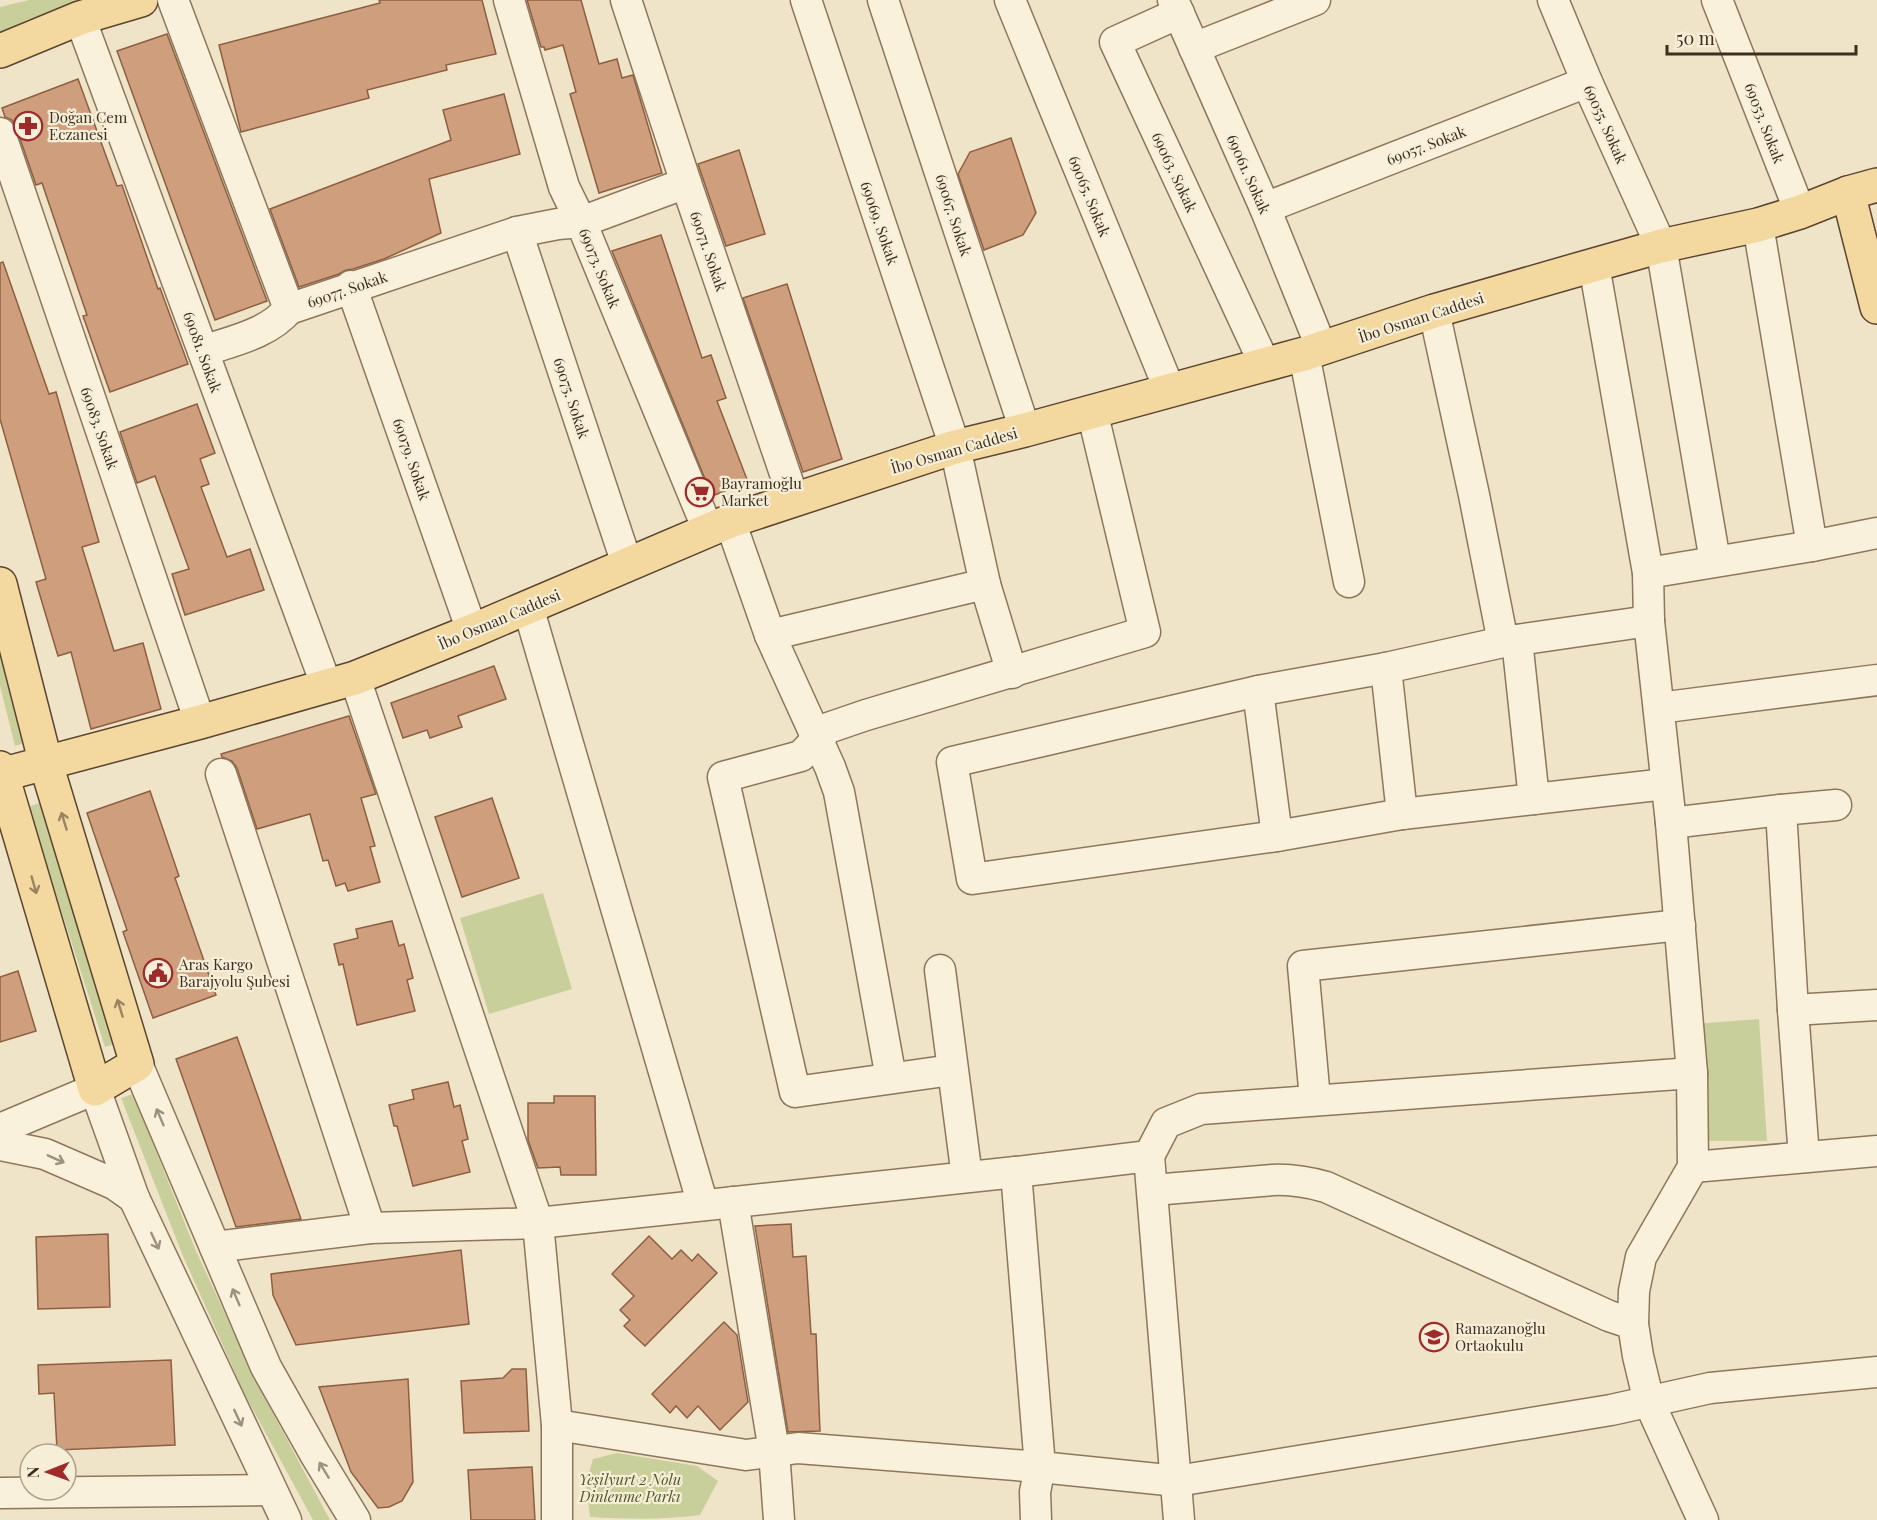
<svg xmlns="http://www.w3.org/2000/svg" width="1877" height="1520" font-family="'Playfair Display',serif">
  <rect width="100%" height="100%" fill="#f0e4c8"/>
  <!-- green -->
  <g fill="#c9cf9b">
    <polygon points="29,0 84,0 27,20 0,33 0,7"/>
    <polygon points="0,648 24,743 15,746 0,686"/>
    <polygon points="39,803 117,1043 105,1047 28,807"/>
    <polygon points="543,893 572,989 489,1014 460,918"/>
    <polygon points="1759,1019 1767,1141 1697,1141 1694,1024"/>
    <polygon points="133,1094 196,1251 260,1389 330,1520 313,1520 245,1395 183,1256 121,1098"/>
    <path d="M617 1453 697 1466 718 1481 700 1515C663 1520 627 1519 590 1517L586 1483 593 1459Z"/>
  </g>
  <!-- building -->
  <g fill="#cf9f7d" stroke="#8d5f41" stroke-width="1.5">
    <polygon points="379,0 482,0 496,54 446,65 447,70 367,90 369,98 241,132 219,45 380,3"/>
    <polygon points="527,0 581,0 599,64 617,59 622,78 633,75 662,173 599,193 570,94 576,92 563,45 545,50 544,47 541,47"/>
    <polygon points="167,34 267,301 215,320 117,51"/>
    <polygon points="78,79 117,186 122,185 158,289 160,288 188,364 110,392 83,316 87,315 42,183 36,185 16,127 12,120 5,117 2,108"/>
    <polygon points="504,94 520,154 429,179 441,233 384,259 353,269 346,270 339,274 299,287 270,209 451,140 443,110"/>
    <polygon points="1011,138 1036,213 1023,235 984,250 958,174 970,152"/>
    <polygon points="739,150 765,234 726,246 698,164"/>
    <polygon points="661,235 702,358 711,355 726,398 717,401 748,482 712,496 612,251"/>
    <polygon points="3,262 49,394 56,392 99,542 82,547 114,651 143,643 161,709 91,729 71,652 58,656 36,582 46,579 0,419 0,263"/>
    <polygon points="787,284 842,459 803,472 743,298"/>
    <polygon points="197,404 215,453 200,459 209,484 201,487 227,557 250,549 264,590 185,615 172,574 189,569 155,476 137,483 120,432"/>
    <polygon points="494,666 506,699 458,716 462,727 430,738 427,730 403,738 391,703"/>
    <polygon points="349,716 376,794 361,798 375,846 370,847 380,882 348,891 345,883 336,886 328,860 323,861 310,814 257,829 237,768 232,761 222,757 221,754"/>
    <polygon points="150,791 179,876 175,878 216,995 153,1018 123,932 127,930 87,813"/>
    <polygon points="492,798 519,878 462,897 435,817"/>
    <polygon points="392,921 399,946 404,944 413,978 407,980 415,1011 357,1025 343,964 339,965 334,944 358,938 356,929"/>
    <polygon points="18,971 36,1031 0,1042 0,977"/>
    <polygon points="237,1037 301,1219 236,1227 176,1059"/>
    <polygon points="448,1082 454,1107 460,1105 468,1139 462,1141 470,1172 413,1186 397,1126 394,1126 389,1105 414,1099 412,1090"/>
    <polygon points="554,1096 595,1096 596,1175 561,1175 560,1167 538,1168 528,1140 528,1103 554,1103"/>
    <polygon points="791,1224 793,1257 806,1256 811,1334 816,1334 820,1431 788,1432 755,1226"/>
    <polygon points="108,1234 110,1307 38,1309 36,1237"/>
    <polygon points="649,1236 672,1259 681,1250 692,1261 698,1254 717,1273 645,1346 624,1326 630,1320 620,1310 634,1296 612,1274"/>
    <polygon points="461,1250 469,1324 296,1345 273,1295 271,1274"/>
    <polygon points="724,1322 737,1335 748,1402 720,1430 698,1406 687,1418 676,1406 670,1413 652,1394"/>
    <polygon points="171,1360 175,1445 57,1450 54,1393 39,1394 38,1365"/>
    <polygon points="512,1369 526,1369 529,1431 464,1433 461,1381 503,1378"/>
    <polygon points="408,1379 413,1482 402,1501 389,1507 378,1508 351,1472 319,1387"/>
    <polygon points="532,1467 535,1520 471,1520 468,1470"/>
  </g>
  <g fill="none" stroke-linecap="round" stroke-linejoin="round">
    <!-- minor casing -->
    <g stroke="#8d765c" stroke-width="33">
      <g id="minor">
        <polyline points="173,0 289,309 517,232 558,224 581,222 686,183"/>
        <polyline points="509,0 564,187 581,222 708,530"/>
        <polyline points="626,0 686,183 794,500"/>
        <polyline points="806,0 955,447 985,584 1012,673"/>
        <polyline points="883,0 1025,430"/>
        <polyline points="1010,0 1170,391"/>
        <polyline points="1173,0 1265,208 1322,349"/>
        <polyline points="1553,0 1587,82 1661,246 1715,561"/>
        <polyline points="1717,0 1800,212"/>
        <polyline points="1179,13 1115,42 1265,365"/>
        <polyline points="80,18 327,687"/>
        <polyline points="1194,48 1315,0"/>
        <polyline points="0,133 200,722"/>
        <polyline points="1265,208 1587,82"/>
        <polyline points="1758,225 1812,546"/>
        <polyline points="517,232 627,564"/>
        <polyline points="1594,265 1648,573 1649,621 1671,823 1692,1073 1693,1167 1641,1257 1634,1291 1633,1324 1638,1356 1649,1402 1703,1520"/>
        <polyline points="351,286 472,631"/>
        <polyline points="1434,311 1474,495 1503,642"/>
        <path d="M203 351C232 341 268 334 289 309"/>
        <polyline points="1304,354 1349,582"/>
        <polyline points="730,521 770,635 830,767 839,792 891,1078"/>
        <polyline points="1648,573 1812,546 1877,533"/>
        <polyline points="528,607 703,1205"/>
        <polyline points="1649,621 1503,642 1386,668 1258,691 952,762 972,879 1277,836 1402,814 1666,784"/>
        <polyline points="770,635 985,584"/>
        <polyline points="1517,640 1534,799"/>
        <polyline points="1386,668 1402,814"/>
        <polyline points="355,678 538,1223 557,1425 557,1520"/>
        <polyline points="1258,691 1277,836"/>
        <polyline points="1659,708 1877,680"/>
        <polyline points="221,774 370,1228"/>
        <polyline points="1781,810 1836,805"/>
        <polyline points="1671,823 1781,810 1793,1010"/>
        <polyline points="940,970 967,1177"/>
        <polyline points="137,1064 266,1367 315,1454 355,1520"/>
        <polyline points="952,1070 795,1092 723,777 801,756 828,728 866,715 1145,632 1092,411"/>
        <polyline points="1315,1099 1303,966 1680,925"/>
        <polyline points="0,1129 95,1089 134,1198 286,1520"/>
        <polyline points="0,1145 45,1154 114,1184 134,1198"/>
        <polyline points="1804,1157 1793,1010 1877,1005"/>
        <polyline points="1693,1167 1877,1151"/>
        <polyline points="1016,1172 1040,1467 1035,1492 1036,1520"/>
        <path d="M1153 1190 1273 1180C1292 1179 1308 1182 1326 1187L1609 1316 1633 1324"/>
        <polyline points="733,1202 774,1451 779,1520"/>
        <polyline points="215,1247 370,1228 538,1223 1016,1172 1149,1156"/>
        <polyline points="557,1425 746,1455 798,1448 1040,1467 1177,1481 1611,1410 1710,1388 1877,1372"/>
        <polyline points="0,1493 271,1490"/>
        <polyline points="1179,1520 1149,1156 1166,1123 1201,1109 1692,1073"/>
      </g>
    </g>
    <!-- major casing -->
    <g stroke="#5b4430" stroke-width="36">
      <g id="major">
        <polyline points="0,51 80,18 141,0"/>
        <polyline points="1848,193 1877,307"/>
        <polyline points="0,584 46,764 137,1064 95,1089 0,768"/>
        <polyline points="0,775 200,722 355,678 472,631 730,521 955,447 1025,430 1304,354 1434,311 1594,265 1661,246 1758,225 1800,212 1848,193 1877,185"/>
      </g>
    </g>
    <!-- minor -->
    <use href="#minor" stroke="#faf1dc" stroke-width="30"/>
    <!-- major -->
    <use href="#major" stroke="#f3d9a0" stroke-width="33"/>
  </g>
  <!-- one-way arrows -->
  <defs><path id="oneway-shaft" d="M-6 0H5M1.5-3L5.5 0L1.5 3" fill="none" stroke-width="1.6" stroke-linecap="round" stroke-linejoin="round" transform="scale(1.5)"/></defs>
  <g stroke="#988460">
    <use href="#oneway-shaft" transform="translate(64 821) rotate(-107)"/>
    <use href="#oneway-shaft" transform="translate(34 885) rotate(74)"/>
    <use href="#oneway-shaft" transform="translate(120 1008) rotate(-107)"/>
  </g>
  <g stroke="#9c907e">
    <use href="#oneway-shaft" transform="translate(160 1117) rotate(-113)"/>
    <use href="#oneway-shaft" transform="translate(56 1159) rotate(24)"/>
    <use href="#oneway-shaft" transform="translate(155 1241) rotate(65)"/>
    <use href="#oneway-shaft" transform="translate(236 1297) rotate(-113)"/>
    <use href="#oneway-shaft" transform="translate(238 1418) rotate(65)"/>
    <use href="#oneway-shaft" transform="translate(324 1470) rotate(-121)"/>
  </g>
  <!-- icons -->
  <defs>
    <g id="pharmacy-ring" transform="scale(1.5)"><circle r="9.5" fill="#f7eed8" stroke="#9e2a2b" stroke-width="1.5"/><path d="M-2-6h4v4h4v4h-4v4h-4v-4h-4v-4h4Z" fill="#9e2a2b"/></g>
    <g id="supermarket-ring" transform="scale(1.5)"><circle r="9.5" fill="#f7eed8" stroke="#9e2a2b" stroke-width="1.5"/><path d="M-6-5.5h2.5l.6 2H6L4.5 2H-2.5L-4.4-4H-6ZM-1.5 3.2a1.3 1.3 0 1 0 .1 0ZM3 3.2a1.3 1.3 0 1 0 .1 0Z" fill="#9e2a2b"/></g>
    <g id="civic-ring" transform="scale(1.5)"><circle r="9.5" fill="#f7eed8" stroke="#9e2a2b" stroke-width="1.5"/><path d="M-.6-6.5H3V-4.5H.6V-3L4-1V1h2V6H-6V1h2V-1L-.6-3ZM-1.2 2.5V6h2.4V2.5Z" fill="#9e2a2b"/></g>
    <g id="school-ring" transform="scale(1.5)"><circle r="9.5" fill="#f7eed8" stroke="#9e2a2b" stroke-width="1.5"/><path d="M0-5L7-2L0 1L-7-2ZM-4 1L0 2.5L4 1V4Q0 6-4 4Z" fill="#9e2a2b"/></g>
  </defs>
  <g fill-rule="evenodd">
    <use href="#pharmacy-ring" x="28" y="126"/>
    <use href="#supermarket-ring" x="700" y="492"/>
    <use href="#civic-ring" x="158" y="973"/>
    <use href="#school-ring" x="1434" y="1337"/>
  </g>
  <g text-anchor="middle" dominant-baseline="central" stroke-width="4.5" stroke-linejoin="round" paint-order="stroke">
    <!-- poi labels -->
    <g font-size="15" fill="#3d2e20" stroke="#f7eed8" text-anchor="start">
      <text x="49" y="117">Doğan Cem<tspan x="49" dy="17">Eczanesi</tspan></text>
      <text x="721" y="483">Bayramoğlu<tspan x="721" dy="17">Market</tspan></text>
      <text x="179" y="964">Aras Kargo<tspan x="179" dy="17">Barajyolu Şubesi</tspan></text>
      <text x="1455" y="1328">Ramazanoğlu<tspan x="1455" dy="17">Ortaokulu</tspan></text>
    </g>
    <!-- street labels -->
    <g font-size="15" fill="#3d2e20" stroke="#f7eed8">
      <text transform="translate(1765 123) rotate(69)">69053. Sokak</text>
      <text transform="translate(1606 124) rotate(66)">69055. Sokak</text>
      <text transform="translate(1426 145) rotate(-21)">69057. Sokak</text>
      <text transform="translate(1175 172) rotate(65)">69063. Sokak</text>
      <text transform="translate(1249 174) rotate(66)">69061. Sokak</text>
      <text transform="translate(1090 196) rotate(68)">69065. Sokak</text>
      <text transform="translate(954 215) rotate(72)">69067. Sokak</text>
      <text transform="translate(880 223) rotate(71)">69069. Sokak</text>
      <text transform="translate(709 251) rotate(71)">69071. Sokak</text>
      <text transform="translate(600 268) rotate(68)">69073. Sokak</text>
      <text transform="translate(347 289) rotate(-19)">69077. Sokak</text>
      <text transform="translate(1421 317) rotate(-18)">İbo Osman Caddesi</text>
      <text transform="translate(203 352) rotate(70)">69081. Sokak</text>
      <text transform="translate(572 398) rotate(72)">69075. Sokak</text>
      <text transform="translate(100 428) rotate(71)">69083. Sokak</text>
      <text transform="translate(954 450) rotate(-16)">İbo Osman Caddesi</text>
      <text transform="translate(412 459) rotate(71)">69079. Sokak</text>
      <text transform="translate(499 619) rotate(-23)">İbo Osman Caddesi</text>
    </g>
    <!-- park labels -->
    <g font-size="15" font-style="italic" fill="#4d5a26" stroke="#f7eed8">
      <text x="630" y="1479">Yeşilyurt 2 Nolu<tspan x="630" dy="17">Dinlenme Parkı</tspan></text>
    </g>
  </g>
  <!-- north arrow -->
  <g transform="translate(48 1472) rotate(269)"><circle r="28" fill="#f7eed8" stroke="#ada18e" stroke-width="1.5"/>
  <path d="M0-4.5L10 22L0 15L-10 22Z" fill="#9e2a2b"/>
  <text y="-9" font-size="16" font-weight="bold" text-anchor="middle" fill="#3d2e20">N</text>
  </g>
  <!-- scale -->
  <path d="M1667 45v9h189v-9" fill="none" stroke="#3d2e20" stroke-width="3"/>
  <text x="1676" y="45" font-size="18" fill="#3d2e20" stroke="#f7eed8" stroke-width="4.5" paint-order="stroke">50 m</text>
</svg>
